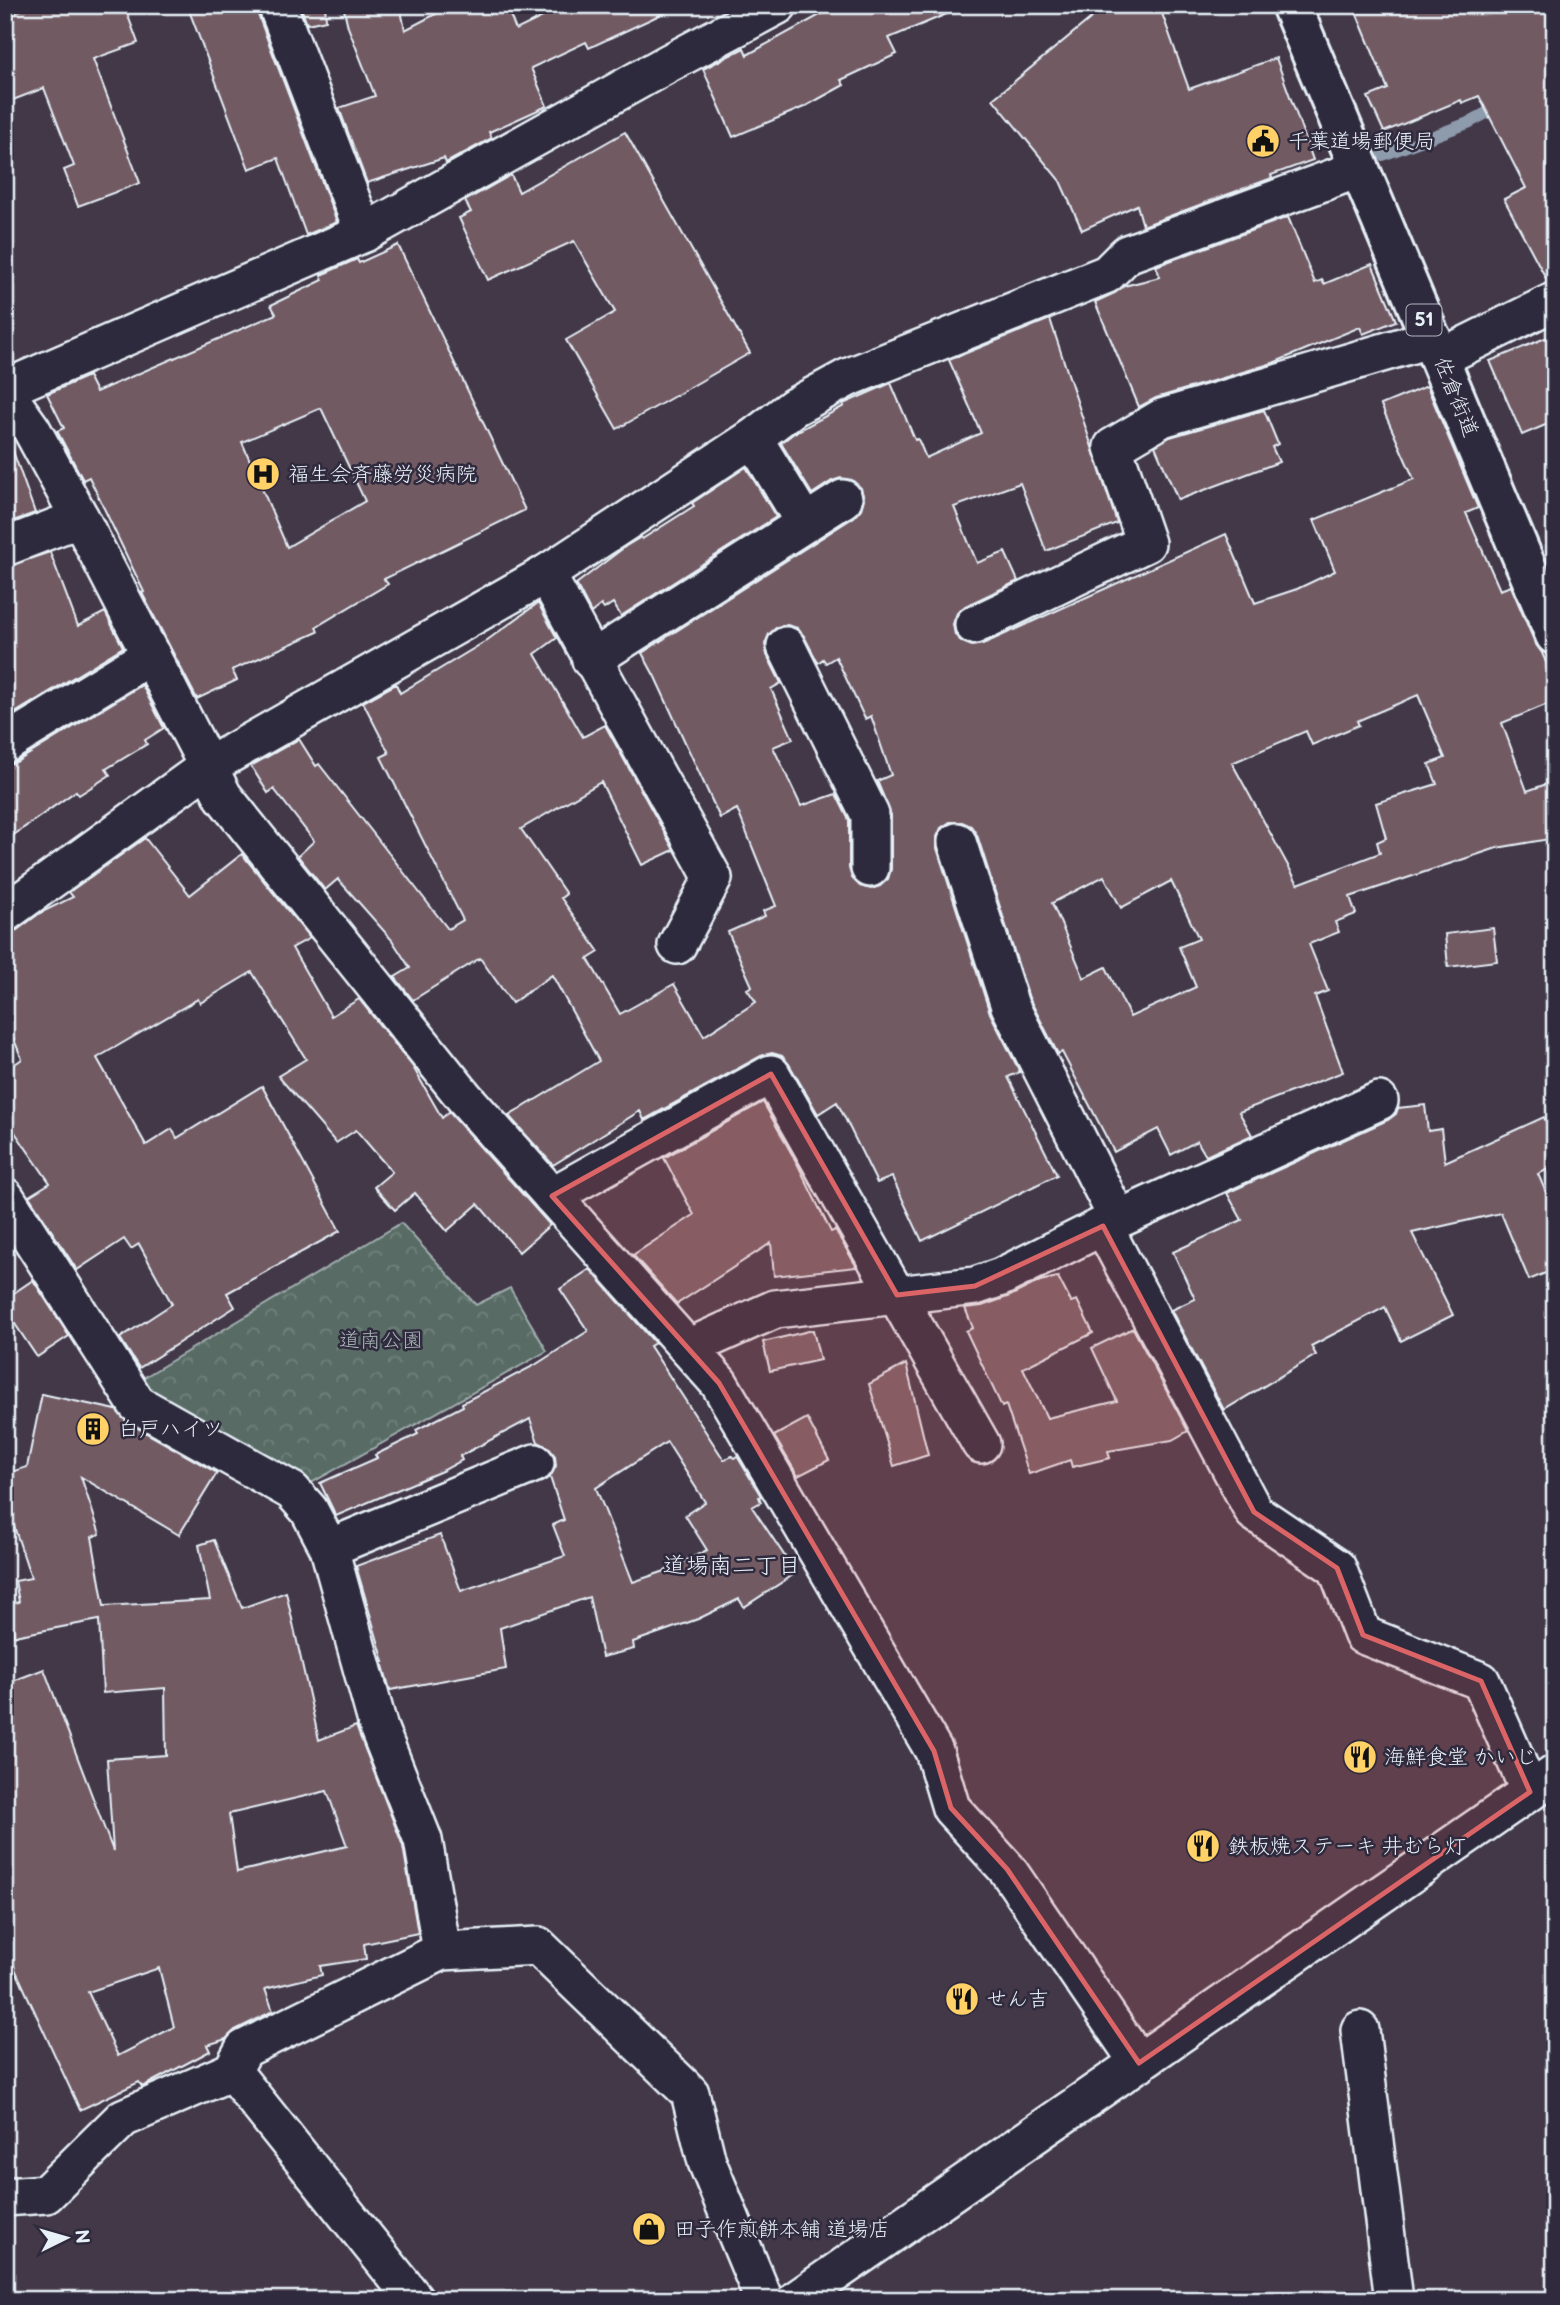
<svg xmlns="http://www.w3.org/2000/svg" width="1560" height="2305" font-family="'Balsamiq Sans','Klee One',sans-serif">
  <defs>
    <pattern id="park-crowns" width="20" height="18" patternUnits="userSpaceOnUse" patternTransform="scale(1.75)"><rect width="20" height="18" fill="#596c65"/><path d="M2 6a3 3 0 1 1 6 0M12 15a3 3 0 1 1 6 0" fill="none" stroke="#71817c"/></pattern>
  </defs>
  <rect width="100%" height="100%" fill="#433848"/>
  <filter id="ink" filterUnits="userSpaceOnUse"><feTurbulence type="fractalNoise" baseFrequency=".0143" numOctaves="2"/><feDisplacementMap in="SourceGraphic" scale="14" xChannelSelector="R" yChannelSelector="G"/><feConvolveMatrix kernelMatrix="1 2 1 2 8 2 1 2 1" color-interpolation-filters="sRGB"/></filter>
  <g filter="url(#ink)">
    <!-- park -->
    <polygon fill="url(#park-crowns)" stroke="#a0aeae" stroke-width="2" points="401,1223 476,1305 510,1288 547,1351 302,1488 133,1384"/>
    <g fill="none" stroke-linecap="round" stroke-linejoin="round">
      <!-- stream -->
      <polyline stroke="#8d9bad" stroke-width="12" points="1383,155 1468,123 1501,105"/>
    </g>
    <!-- building -->
    <g fill="#725a63" stroke="#e8f1f8" stroke-width="2" fill-rule="evenodd">
      <polygon points="34,5 124,5 138,43 93,59 140,183 78,206 64,170 74,166 44,88 5,103 5,16"/>
      <polygon points="187,5 257,5 257,12 337,222 306,235 278,158 249,169"/>
      <polygon points="300,5 325,5 326,20 307,24"/>
      <polygon points="343,5 400,5 405,30 453,5 506,5 516,30 567,5 681,5 589,48 586,42 531,68 547,106 489,132 492,138 446,163 444,158 367,183 339,108 375,96 348,27"/>
      <polygon points="838,5 966,6 889,38 897,54 841,80 844,85 804,107 733,137 703,69 744,48 747,55"/>
      <polygon points="1107,5 1159,5 1189,89 1276,58 1313,160 1271,175 1272,178 1143,226 1137,205 1082,230 1060,181 993,99"/>
      <polygon points="1353,5 1550,5 1555,20 1555,280 1548,282 1504,199 1526,188 1479,96 1462,103 1461,100 1384,132 1368,97 1388,89"/>
      <polygon points="625,132 750,353 617,429 566,340 615,312 574,241 488,280 459,218 471,212 465,201 511,175 519,192"/>
      <polygon points="1288,217 1315,283 1322,280 1324,284 1372,264 1396,321 1363,334 1360,327 1273,363 1156,398 1139,407 1095,302 1115,293 1124,286 1160,277 1156,266"/>
      <path d="M398 245 525 510 384 579 388 584 316 627 318 632 232 670 237 680 197 699 142 593 144 592 89 477 83 480 57 431 64 428 47 394 88 376 96 392 276 314 271 305 323 280 321 275 357 259 359 263ZM321 408 365 501 287 547 242 442Z"/>
      <path d="M1050 319 1117 523 1046 551 1020 483 954 507 977 563 1005 552 1018 581 965 606 957 613 953 624 955 635 962 642 972 646 983 644 1226 534 1255 603 1297 589 1335 571 1314 520 1414 479 1381 405 1427 386 1478 508 1466 513 1500 590 1511 586 1535 643 1542 653 1555 682V701L1502 723 1527 791 1555 781V838L1497 848 1350 897 1356 914 1335 922 1339 932 1309 944 1328 991 1315 996 1343 1072 1239 1112 1252 1135 1206 1156 1197 1141 1171 1155 1158 1129 1114 1152 1062 1052 1058 1054 1029 998 977 835 971 826 962 822H950L941 828 937 837V848L990 1013 1020 1072 1008 1077 1057 1175 922 1241 892 1177 877 1183 837 1102 818 1114 789 1064 782 1056 772 1053 761 1056 644 1120 640 1111 553 1165 509 1116 599 1061 552 975 512 1003 480 958 413 1000 395 977 410 968 392 940 338 879 325 890 298 856 314 841 274 789 268 793 251 766 299 739 316 766 319 764 448 929 463 920 381 757 389 753 363 702 396 684 400 693 486 641 538 603 557 638 535 654 583 737 605 725 674 850 642 865 601 782 521 829 566 894 561 898 599 952 588 959 620 1014 674 984 704 1036 756 1002 747 989 752 986 728 932 765 916 763 911 776 906 737 809 720 818 655 677 642 653 854 517 861 509 864 499 861 488 852 480 841 478 832 481 812 494 781 443 794 433 844 406 843 404 891 383 915 440 918 439 926 458 981 433 949 360ZM787 625 797 628 804 636 818 663 823 659 826 663 836 657 865 719 871 716 891 775 877 781 891 815V869L888 879 880 886 871 889 860 886 852 878 849 868V820L836 794 801 806 773 747 793 739 771 689 781 683 767 655 765 644 769 634 777 627ZM1418 695 1445 758 1429 764 1437 784 1376 803 1386 838 1377 842 1380 853 1298 884 1232 763 1306 731 1312 745 1359 725 1357 721ZM1104 876 1121 908 1171 881 1199 939 1179 947 1196 987 1130 1017 1106 967 1084 978 1052 903Z"/>
      <polygon points="1555,334 1555,421 1522,435 1490,361"/>
      <polygon points="1264,410 1278,444 1272,447 1279,462 1178,500 1155,446 1170,437"/>
      <polygon points="9,440 35,513 5,524 5,441"/>
      <polygon points="746,467 776,517 621,616 613,603 604,609 601,605 591,613 576,584 626,546 641,537 642,539 694,506 692,503"/>
      <polygon points="50,552 78,626 105,612 123,647 5,719 5,567"/>
      <polygon points="142,685 164,728 145,740 147,744 106,769 110,775 79,795 76,791 5,841 5,765 16,762"/>
      <polygon points="145,838 190,895 242,854 310,938 292,948 331,1016 359,999 413,1067 442,1118 449,1112 550,1225 519,1252 478,1204 447,1231 415,1193 395,1210 374,1187 392,1172 356,1130 336,1143 278,1076 306,1059 252,972 200,1003 198,999 97,1058 146,1145 172,1129 177,1138 262,1086 340,1231 227,1293 235,1307 139,1368 120,1338 172,1304 139,1244 131,1249 124,1239 77,1270 29,1196 50,1183 5,1118 5,1071 22,1059 5,1018 5,934 17,930 40,913 73,897 69,892"/>
      <polygon points="1493,928 1497,961 1448,967 1445,934"/>
      <polygon points="763,1102 798,1165 831,1232 835,1230 857,1267 774,1276 771,1243 677,1304 633,1255 694,1215 664,1158"/>
      <polygon points="1425,1105 1428,1131 1441,1129 1445,1162 1544,1117 1555,1141 1555,1166 1538,1174 1555,1213 1555,1269 1529,1280 1501,1213 1412,1233 1453,1315 1401,1341 1385,1307 1311,1346 1316,1355 1224,1410 1171,1310 1195,1299 1173,1252 1242,1220 1227,1193 1388,1120 1396,1114 1398,1108"/>
      <path d="M590 1269 655 1343 650 1346 724 1460 732 1456 734 1458 737 1456 761 1496 759 1497 761 1502 752 1507 796 1573 744 1607 739 1599 698 1619 633 1642 634 1649 602 1657 589 1597 500 1628 506 1669 390 1690 382 1662H384L356 1566 440 1535 461 1591 565 1556 553 1525 564 1520 550 1477 556 1466 555 1456 548 1447 538 1442 530 1419 460 1456 462 1460 444 1470 336 1516 320 1483 377 1458 375 1455 418 1434 416 1430 463 1406 462 1403 535 1365 588 1331 560 1289ZM667 1442 705 1502 685 1515 707 1550 665 1571 633 1582 596 1488Z"/>
      <polygon points="1058,1277 1071,1302 1077,1300 1093,1333 1023,1368 1047,1418 1117,1401 1092,1348 1133,1328 1188,1431 1172,1440 1108,1451 1110,1458 1072,1467 1070,1460 1029,1474 1006,1405 1002,1407 966,1331 973,1328 965,1308 982,1306 1010,1296 1040,1281"/>
      <polygon points="33,1280 69,1336 37,1357 5,1309 5,1299"/>
      <polygon points="813,1330 820,1360 770,1371 763,1342"/>
      <polygon points="906,1364 928,1455 894,1466 869,1384"/>
      <path d="M42 1394 116 1410 127 1422 217 1473 179 1535 81 1477 100 1534 92 1537 104 1606 210 1600 199 1545 214 1540 242 1608 286 1592 319 1740 356 1726 403 1846 418 1933 364 1944 366 1959 320 1966 322 1975 265 1989 273 2011 235 2030 226 2039 207 2045 210 2051 146 2085 142 2087 139 2082 80 2110 5 1947V1684L44 1669 113 1851 107 1759 166 1755 165 1688 103 1693 99 1620 14 1636 8 1604 19 1602 15 1581 31 1578 5 1499V1474L27 1467ZM327 1791 347 1846 237 1872 229 1814ZM159 1968 174 2027 118 2056 88 1992Z"/>
      <polygon points="807,1418 829,1460 798,1476 774,1436"/>
    </g>
    <g fill="none" stroke-linecap="round" stroke-linejoin="round">
      <!-- minor casing -->
      <g stroke="#e8f1f8" stroke-width="42">
        <g id="minor">
          <polyline points="277,5 364,233"/>
          <polyline points="1440,358 1555,301"/>
          <polyline points="5,389 364,233 669,63 778,5"/>
          <polyline points="5,392 32,430 80,518 223,796 464,1097 719,1383 934,1751 951,1808 1007,1869 1139,2063"/>
          <polyline points="753,438 805,523"/>
          <polyline points="5,547 80,518"/>
          <polyline points="546,574 713,878 677,945"/>
          <polyline points="974,625 1146,543 1113,447 1162,418 1432,338"/>
          <polyline points="786,646 870,815 870,868"/>
          <polyline points="591,660 843,499"/>
          <polyline points="5,744 151,655"/>
          <polyline points="957,842 1010,1006 1118,1219"/>
          <polyline points="5,913 207,767 546,574 753,438 794,407 847,378 1107,274 1127,254 1358,169"/>
          <polyline points="552,1196 771,1074 981,1444"/>
          <polyline points="5,1197 137,1404 292,1491 309,1510 329,1548 379,1729 423,1840 442,1951"/>
          <polyline points="1103,1226 1254,1512 1337,1568 1363,1635 1481,1681 1530,1792"/>
          <polyline points="688,1348 775,1309 975,1286 1001,1277 1103,1226 1379,1101"/>
          <polyline points="329,1548 535,1463"/>
          <polyline points="1360,2030 1394,2300"/>
          <polyline points="232,2071 415,2300"/>
          <polyline points="5,2197 46,2194 123,2118 232,2071 244,2049 442,1951 538,1946 690,2093 707,2162 764,2300"/>
          <polyline points="796,2300 1555,1774"/>
        </g>
      </g>
      <!-- highway casing -->
      <g stroke="#e8f1f8" stroke-width="44">
        <polyline id="highway" points="1291,5 1555,635"/>
      </g>
      <!-- minor -->
      <use href="#minor" stroke="#2f2a3d" stroke-width="37"/>
      <!-- highway -->
      <use href="#highway" stroke="#2f2a3d" stroke-width="38"/>
    </g>
  </g>
  <!-- marked area -->
  <path fill="#db6466" fill-opacity="0.2" stroke="#db6466" stroke-width="5" stroke-linejoin="round" d="M771 1074 897 1295 975 1286 1103 1226 1254 1512 1337 1568 1363 1635 1481 1681 1530 1792 1139 2063 1007 1869 951 1808 934 1751 719 1383 552 1196Z"/>
  <!-- icons -->
  <defs>
    <g id="civic-disc" transform="scale(1.75)"><circle r="9.5" fill="#ffd166" stroke="#2f2a3d"/><path d="M-.6-6.5H3V-4.5H.6V-3L4-1V1h2V6H-6V1h2V-1L-.6-3ZM-1.2 2.5V6h2.4V2.5Z" fill="#111"/></g>
    <g id="hospital-disc" transform="scale(1.75)"><circle r="9.5" fill="#ffd166" stroke="#2f2a3d"/><path d="M-5-5h3v3.5h4V-5h3V5h-3V1.5h-4V5h-3Z" fill="#111"/></g>
    <g id="building-disc" transform="scale(1.75)"><circle r="9.5" fill="#ffd166" stroke="#2f2a3d"/><path d="M-4-6H4V6H1V3H-1V6H-4ZM-2.5-4.3h1.7v1.8h-1.7ZM.8-4.3h1.7v1.8H.8ZM-2.5-1h1.7V.8h-1.7ZM.8-1h1.7V.8H.8Z" fill="#111"/></g>
    <g id="restaurant-disc" transform="scale(1.75)"><circle r="9.5" fill="#ffd166" stroke="#2f2a3d"/><path d="M-5-6h1v4h1v-4h1v4h1v-4h1v5L-1.5 .5V6h-2V.5L-5-1ZM5-6V6H3V1.5H1.5Q1.5-4 5-6Z" fill="#111"/></g>
    <g id="shop-disc" transform="scale(1.75)"><circle r="9.5" fill="#ffd166" stroke="#2f2a3d"/><path d="M-5-2.5h2.3a2.7 3.5 0 0 1 5.4 0H5L5.5 6h-11ZM-1.5-2.5h3a1.5 2.3 0 0 0-3 0Z" fill="#111"/></g>
  </defs>
  <g fill-rule="evenodd">
    <use href="#civic-disc" x="1263" y="141"/>
    <use href="#hospital-disc" x="263" y="474"/>
    <use href="#building-disc" x="93" y="1429"/>
    <use href="#restaurant-disc" x="1360" y="1757"/>
    <use href="#restaurant-disc" x="1203" y="1846"/>
    <use href="#restaurant-disc" x="962" y="1999"/>
    <use href="#shop-disc" x="649" y="2229"/>
  </g>
  <g text-anchor="middle" dominant-baseline="central" stroke-width="5" stroke-linejoin="round" paint-order="stroke">
    <!-- shield labels -->
    <rect fill="#2f2a3d" stroke="#b0b5c0" stroke-width="2" x="1406.5" y="304.5" width="35" height="31" rx="5"/>
    <g font-size="19" font-weight="bold" fill="#e8f1f8">
      <text x="1424" y="320">51</text>
    </g>
    <!-- poi labels -->
    <g font-size="21" fill="#e8f1f8" stroke="#2f2a3d" text-anchor="start">
      <text x="1288" y="141">千葉道場郵便局</text>
      <text x="288" y="474">福生会斉藤労災病院</text>
      <text x="118" y="1429">白戸ハイツ</text>
      <text x="1384" y="1757">海鮮食堂 かいじ</text>
      <text x="1228" y="1846">鉄板焼ステーキ 井むら灯</text>
      <text x="986" y="1999">せん吉</text>
      <text x="674" y="2229">田子作煎餅本舗 道場店</text>
    </g>
    <!-- street labels -->
    <g font-size="21" fill="#e8f1f8" stroke="#2f2a3d">
      <text transform="translate(1456 397) rotate(68)">佐倉街道</text>
    </g>
    <!-- park labels -->
    <g font-size="21" fill="#a8b5b6" stroke="#2f2a3d">
      <text x="381" y="1340">道南公園</text>
    </g>
    <!-- neighbourhood labels -->
    <g font-size="23" fill="#e8f1f8" stroke="#2f2a3d">
      <text x="732" y="1566">道場南二丁目</text>
    </g>
  </g>
  <!-- margin -->
  <rect width="1560" height="2305" fill="none" stroke="#2f2a3d" stroke-width="28"/>
  <rect x="14" y="14" width="1532" height="2277" fill="none" stroke="#e8f1f8" stroke-width="2.5" filter="url(#ink)"/>
  <!-- north arrow -->
  <g transform="translate(66 2238) rotate(85)" stroke="#2f2a3d" stroke-width="5" paint-order="stroke">
  <path d="M0-5L12 26L0 18L-12 26Z" fill="#e8f1f8"/>
  <text y="-10" font-size="19" font-weight="bold" text-anchor="middle" fill="#e8f1f8">N</text>
  </g>
</svg>
